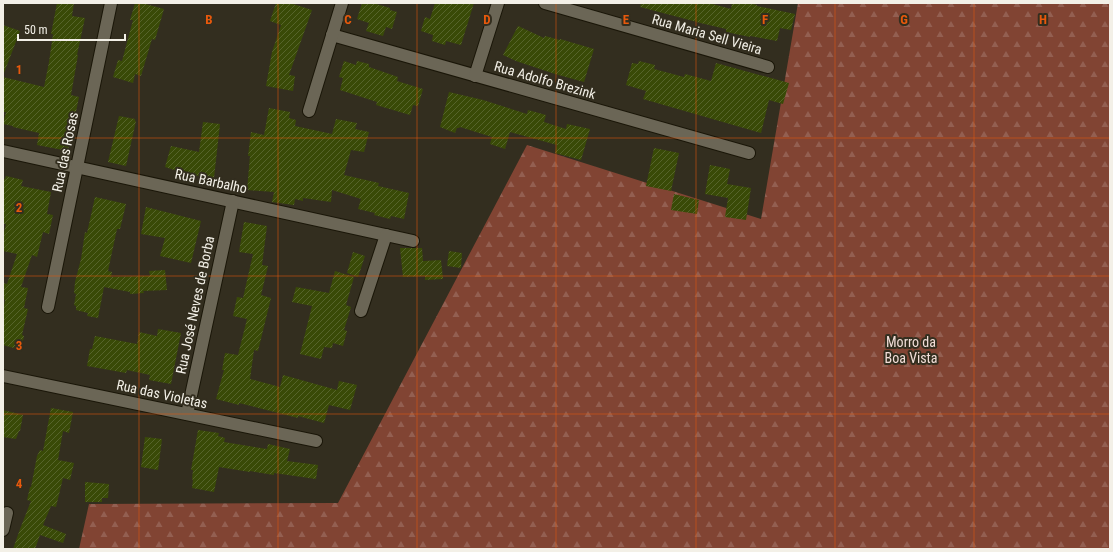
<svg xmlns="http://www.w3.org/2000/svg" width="1113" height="552" font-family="'Roboto Condensed',sans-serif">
  <defs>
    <pattern id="forest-firs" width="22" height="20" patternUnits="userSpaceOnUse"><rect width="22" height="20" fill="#814433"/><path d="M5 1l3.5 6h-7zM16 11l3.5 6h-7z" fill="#935f51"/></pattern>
    <pattern id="building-hatch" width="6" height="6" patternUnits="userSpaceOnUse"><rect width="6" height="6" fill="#394a07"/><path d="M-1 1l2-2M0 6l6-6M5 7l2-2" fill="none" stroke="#56642b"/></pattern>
  </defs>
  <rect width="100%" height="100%" fill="#332e1f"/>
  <!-- forest -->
  <polygon fill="url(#forest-firs)" points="798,3 1110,3 1110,549 79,549 89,504 338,503 527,145 761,219"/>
  <!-- building -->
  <g fill="url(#building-hatch)">
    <polygon points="57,3 74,3 72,16 85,18 77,55 78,55 71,95 79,97 68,151 37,145 39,133 13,127 13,126 3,124 6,112 3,112 3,77 44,87 49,62 53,34 51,34"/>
    <polygon points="135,3 142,3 164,9 155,40 152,39 141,76 135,74 133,83 113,77 118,60 122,61 133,20 130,20"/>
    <polygon points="276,3 290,3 312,10 289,75 295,76 293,91 266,86 272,52 281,25 270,21"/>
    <polygon points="362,3 373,3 390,8 390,10 397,12 392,29 386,27 383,36 366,31 369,23 357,19"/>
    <polygon points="435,3 474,3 461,45 446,41 445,45 432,41 433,35 421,31 425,17 430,19"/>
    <polygon points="641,3 709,3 731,9 732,3 750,3 757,5 757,6 795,14 791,30 780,28 777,41 750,36 750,37 726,32 726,29 696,22 697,22 640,7"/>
    <polygon points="3,25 20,31 4,73 3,73"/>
    <polygon points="518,26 544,38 545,36 560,40 560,39 594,49 584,82 555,74 516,61 503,55"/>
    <polygon points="344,61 356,65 357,61 369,64 369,67 398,77 397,81 423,89 418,106 413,105 410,115 376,105 377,102 340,90 343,78 339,77"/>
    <polygon points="639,61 655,65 654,69 684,77 685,74 711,81 716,63 789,83 783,104 769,100 761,133 643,99 646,91 626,85 632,63 638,64"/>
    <polygon points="449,92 483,100 527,114 528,110 546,115 544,122 566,129 567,124 590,129 581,160 555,153 557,145 510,132 505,149 490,144 492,137 460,127 459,128 457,128 455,133 440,127"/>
    <polygon points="269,108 290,112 289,118 296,120 295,126 332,134 336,119 357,123 355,129 369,132 364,152 351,150 344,175 379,183 378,186 409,193 404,219 391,216 390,219 374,215 375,213 358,209 361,199 332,190 331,202 303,198 303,201 295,199 294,205 272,202 274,192 247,190 250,156 248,156 251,132 264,135"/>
    <polygon points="119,116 135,119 135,121 136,121 126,166 108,162"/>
    <polygon points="203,122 220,124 214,178 190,175 165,167 171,146 199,152"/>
    <polygon points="654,148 679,153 671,191 646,186"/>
    <polygon points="710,165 730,169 727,184 751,188 746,220 725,217 728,198 705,194"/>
    <polygon points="6,176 23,180 21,186 51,192 47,214 53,215 49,234 43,232 37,257 32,255 21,287 28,288 24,308 28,309 22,335 24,336 21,350 3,345 3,312 5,300 3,299 3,283 7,284 17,254 3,251 3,236 6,224 3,224 3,179 5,179"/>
    <polygon points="674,194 699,200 697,214 671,210"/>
    <polygon points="95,197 126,204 120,229 117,229 108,271 112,272 111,277 150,276 149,271 165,270 167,290 143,291 144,293 130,294 130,292 104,287 98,318 87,316 88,313 76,310 76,306 74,305 76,294 74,293 75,282 81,259 85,232 87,233"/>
    <polygon points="146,207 201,221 191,263 160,256 165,238 141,234"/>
    <polygon points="244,222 267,226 262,265 268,266 261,295 271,298 258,351 254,350 250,379 280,387 283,375 337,390 339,381 357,385 350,410 329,405 324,423 298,416 298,418 239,403 239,405 216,399 224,370 222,370 225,353 238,355 247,319 233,316 237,297 243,298 253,254 239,252"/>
    <polygon points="400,248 422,248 423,261 441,260 443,279 425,280 425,276 403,277"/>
    <polygon points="449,251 462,253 461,268 447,266"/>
    <polygon points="353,252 365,256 358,277 347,273"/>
    <polygon points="335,271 354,277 346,305 351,307 344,330 347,331 343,346 333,343 332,348 324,347 321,359 300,354 312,306 292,302 296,287 329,293"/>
    <polygon points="158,329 181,333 171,384 149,380 150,375 127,370 126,373 87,366 90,349 92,349 95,336 137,344 139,332 157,336"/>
    <polygon points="51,408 73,412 69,433 63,431 58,460 74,463 70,480 63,478 56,507 51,506 43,525 66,534 63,543 40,535 35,549 13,549 20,529 31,501 27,500 30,487 31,487 37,456 40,450 43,451"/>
    <polygon points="3,410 23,415 20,431 19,431 16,439 3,437"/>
    <polygon points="198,430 219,433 218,436 225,438 224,442 267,449 268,444 290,449 287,461 318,465 316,479 274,473 274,475 250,471 250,472 219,467 214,492 192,488 193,480 192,479 193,470 191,470"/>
    <polygon points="145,437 162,439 158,470 141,467"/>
    <polygon points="85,482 109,484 108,498 102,498 102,502 85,502"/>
  </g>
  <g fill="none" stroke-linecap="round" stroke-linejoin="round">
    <!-- street casing -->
    <g stroke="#1a1608" stroke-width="14">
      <g id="street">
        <polyline points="545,3 768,67"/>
        <polyline points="332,35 749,153"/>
        <polyline points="475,76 498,3"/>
        <polyline points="309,111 342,3"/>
        <polyline points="3,151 413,241"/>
        <polyline points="48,307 111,3"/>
        <polyline points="361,311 386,235"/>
        <polyline points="3,376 316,441"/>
        <polyline points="187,414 233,201"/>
        <polyline points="3,530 7,513"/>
      </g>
    </g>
    <!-- street -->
    <use href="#street" stroke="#6b6656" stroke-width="12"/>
  </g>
  <!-- grid -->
  <path fill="none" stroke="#e8590c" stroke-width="1" stroke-opacity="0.55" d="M139 3V549M278 3V549M417 3V549M556 3V549M696 3V549M835 3V549M974 3V549M3 138H1110M3 276H1110M3 414H1110"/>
  <g text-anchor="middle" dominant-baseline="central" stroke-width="4" stroke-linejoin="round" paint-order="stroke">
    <!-- street labels -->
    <g font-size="14" fill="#f3f0e7" stroke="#332e1f">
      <text transform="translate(707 34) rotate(16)">Rua Maria Sell Vieira</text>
      <text transform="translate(545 80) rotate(16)">Rua Adolfo Brezink</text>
      <text transform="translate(65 152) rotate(-78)">Rua das Rosas</text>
      <text transform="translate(211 181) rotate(12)">Rua Barbalho</text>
      <text transform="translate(195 305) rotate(-78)">Rua José Neves de Borba</text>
      <text transform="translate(162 394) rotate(12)">Rua das Violetas</text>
    </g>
    <!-- park labels -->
    <g font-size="14" fill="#f2ded8" stroke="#332e1f">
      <text x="911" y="342">Morro da<tspan x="911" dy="16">Boa Vista</tspan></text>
    </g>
  </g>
  <g font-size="13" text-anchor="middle" font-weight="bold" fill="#e8590c" stroke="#332e1f" stroke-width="4" stroke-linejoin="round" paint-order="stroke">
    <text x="209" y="24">B</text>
    <text x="348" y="24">C</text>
    <text x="487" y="24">D</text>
    <text x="626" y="24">E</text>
    <text x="765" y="24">F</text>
    <text x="904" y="24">G</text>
    <text x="1043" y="24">H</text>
    <text x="19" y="74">1</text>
    <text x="19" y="212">2</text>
    <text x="19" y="350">3</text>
    <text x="19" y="488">4</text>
  </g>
  <!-- border -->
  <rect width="1113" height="552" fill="none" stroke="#f3f0e7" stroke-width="8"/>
  <!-- scale -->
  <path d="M18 34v6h107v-6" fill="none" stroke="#f3f0e7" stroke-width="2"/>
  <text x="24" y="34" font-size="12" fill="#f3f0e7" stroke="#332e1f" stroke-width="3" paint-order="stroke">50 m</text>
</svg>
